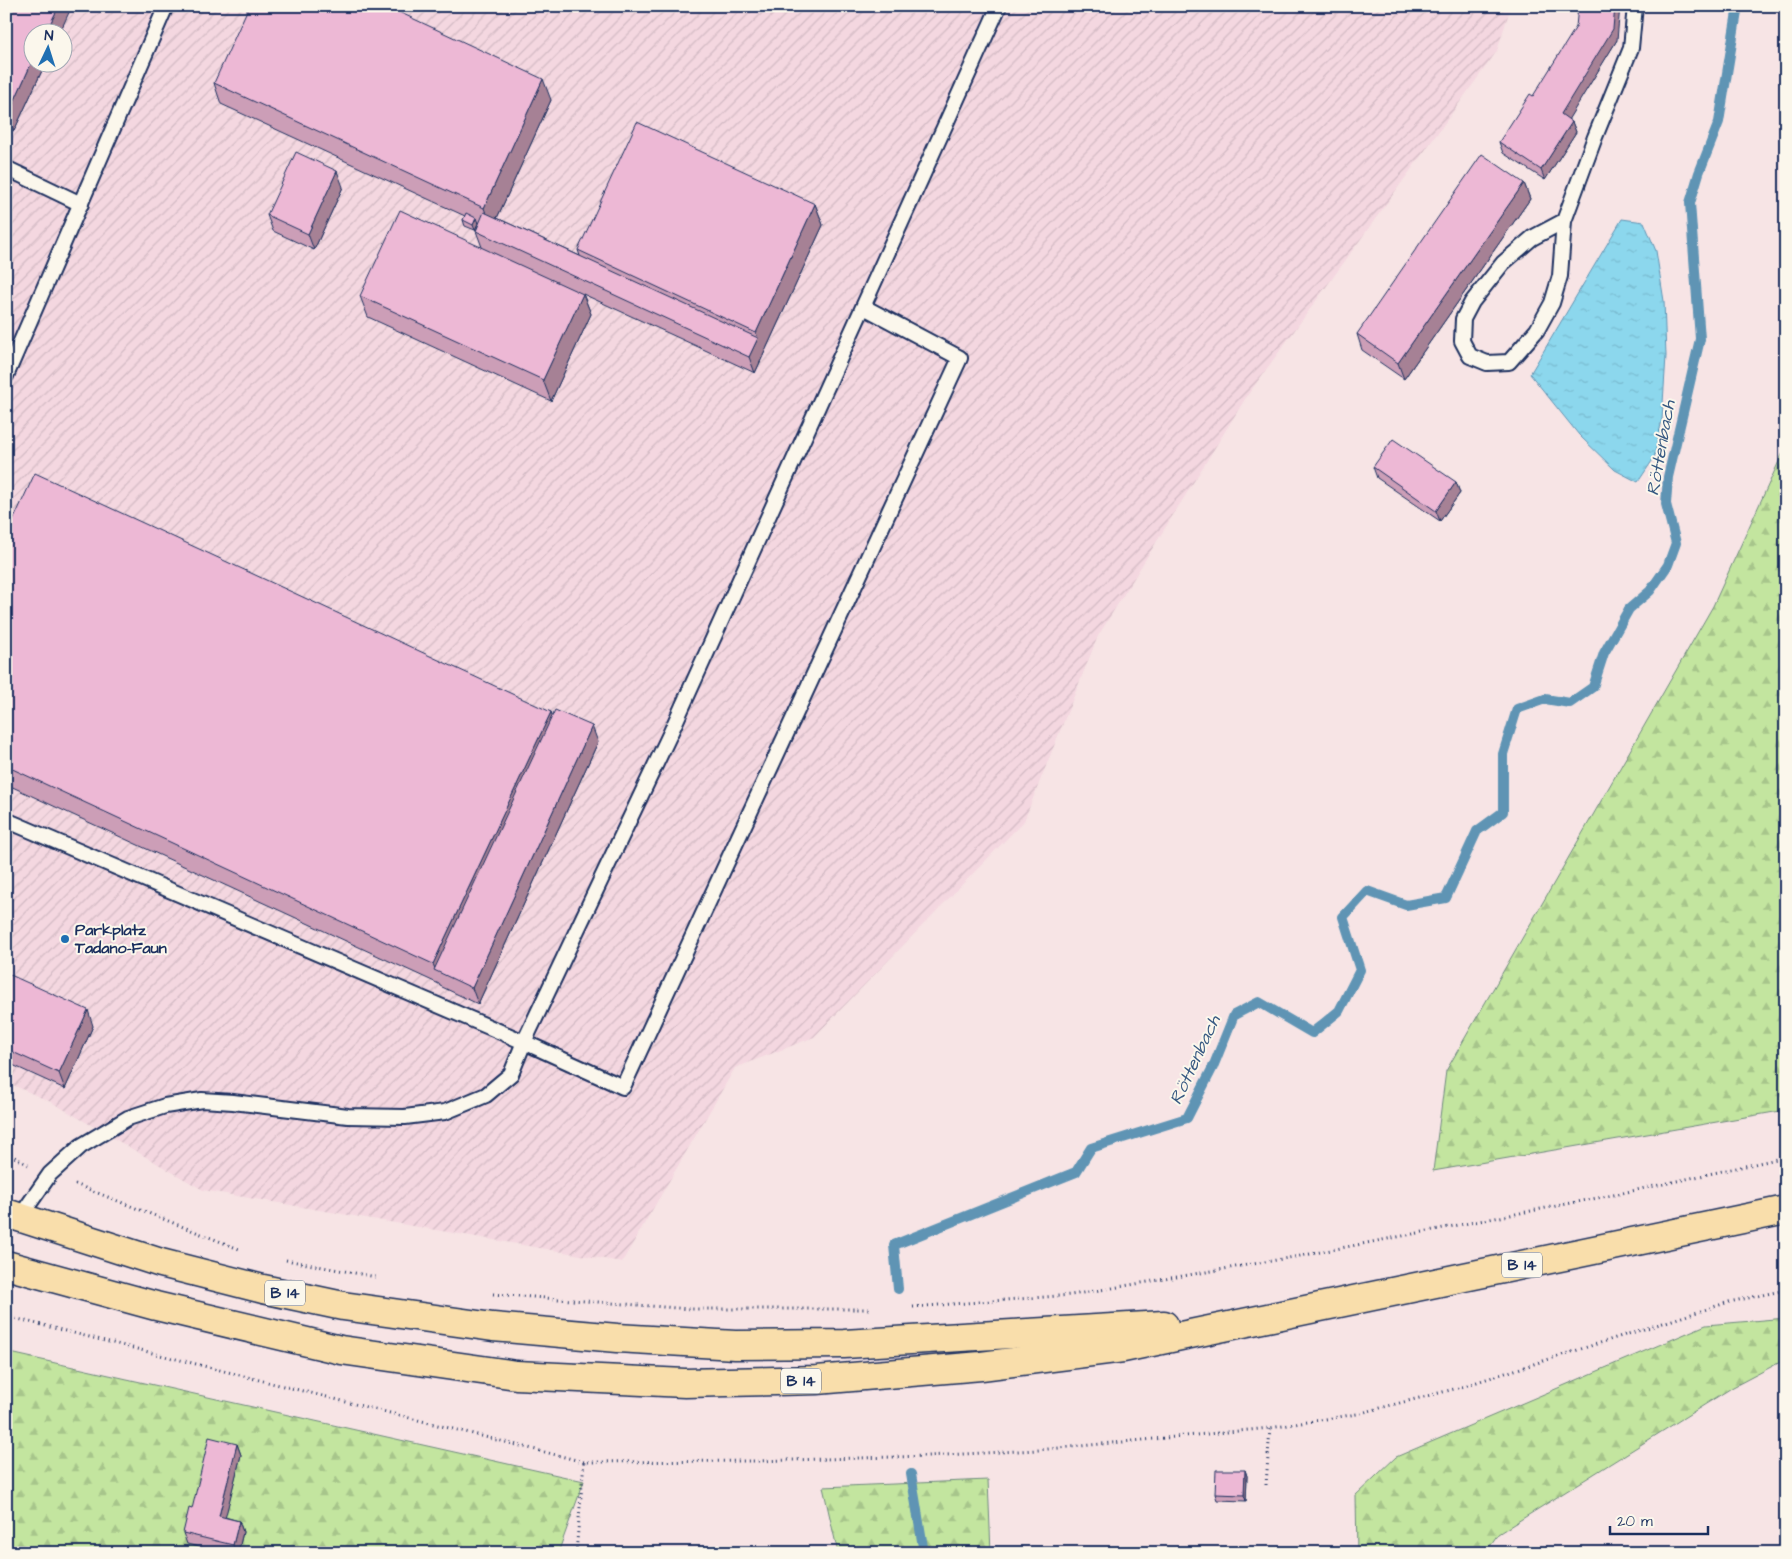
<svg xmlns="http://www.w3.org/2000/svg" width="1792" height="1559" font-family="'Architects Daughter',sans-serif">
  <defs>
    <pattern id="industrial-furrows" width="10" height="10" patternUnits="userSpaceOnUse" patternTransform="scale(1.25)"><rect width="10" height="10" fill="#f4d7e0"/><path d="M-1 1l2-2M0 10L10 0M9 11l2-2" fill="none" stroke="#d1b9c3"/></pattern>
    <pattern id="forest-firs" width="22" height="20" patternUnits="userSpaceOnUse" patternTransform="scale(1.25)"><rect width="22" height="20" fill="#c3e59f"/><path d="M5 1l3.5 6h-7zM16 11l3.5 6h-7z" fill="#a7c58b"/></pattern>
    <pattern id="water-ripples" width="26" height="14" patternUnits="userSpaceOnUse" patternTransform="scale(1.25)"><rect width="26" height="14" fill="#8cd7ed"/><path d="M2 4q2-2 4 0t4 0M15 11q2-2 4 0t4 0" fill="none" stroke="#78b9ce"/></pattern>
  </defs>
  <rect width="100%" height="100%" fill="#f7e4e5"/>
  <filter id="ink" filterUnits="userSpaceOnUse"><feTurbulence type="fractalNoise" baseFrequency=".02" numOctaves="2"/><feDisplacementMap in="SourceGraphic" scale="10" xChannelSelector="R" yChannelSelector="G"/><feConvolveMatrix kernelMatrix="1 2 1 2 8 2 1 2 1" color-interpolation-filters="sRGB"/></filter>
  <g filter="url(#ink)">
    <!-- industrial -->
    <path fill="url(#industrial-furrows)" fill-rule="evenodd" d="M6 6H1511L1497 51 1247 396 1098 636 1024 821 814 1037 735 1068 622 1262 203 1190 51 1102 6 1082ZM32 32H62V62H32Z"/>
    <!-- forest -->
    <g fill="url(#forest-firs)" stroke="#6f8a7e">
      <polygon points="1786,446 1786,1110 1433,1171 1446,1071 1713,606"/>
      <polygon points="1786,1318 1786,1359 1733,1387 1498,1534 1485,1553 1357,1553 1356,1495 1396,1457 1706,1325"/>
      <polygon points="6,1352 584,1481 558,1553 6,1553"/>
      <polygon points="988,1480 991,1553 838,1553 823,1487"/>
    </g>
    <!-- water -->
    <polygon fill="url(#water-ripples)" stroke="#5f94b4" points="1622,219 1644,222 1656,251 1664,301 1666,356 1662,419 1654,458 1638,482 1615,470 1579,435 1530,374"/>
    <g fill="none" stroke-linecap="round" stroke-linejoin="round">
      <!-- stream -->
      <g stroke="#5f94b4" stroke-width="10">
        <polyline points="898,1289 894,1245 1076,1172 1091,1148 1187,1118 1213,1067 1234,1015 1259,1002 1312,1033 1339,1011 1360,970 1343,917 1367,891 1406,905 1446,898 1477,831 1503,812 1503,754 1517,709 1545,699 1570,703 1593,687 1604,653 1629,609 1650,591 1668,565 1676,543 1666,504 1668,477 1700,339 1690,203 1699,173 1719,122 1738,6"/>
        <polyline points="911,1474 924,1553"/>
      </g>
      <!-- lane casing -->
      <g stroke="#1b2f5e" stroke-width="18">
        <g id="lane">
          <polyline points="6,168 81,204"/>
          <polyline points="1564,221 1532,238 1503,263 1472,302 1463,319 1462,341 1470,356 1487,363 1509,362 1537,330 1552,303 1560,276 1564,221 1595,137 1631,48 1635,6"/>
          <polyline points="6,376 166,6"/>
          <polyline points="6,820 524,1042 670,734 999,6"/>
          <polyline points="20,1217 50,1174 81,1146 128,1118 165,1106 202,1100 233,1102 348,1116 405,1117 445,1112 486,1095 511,1074 524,1042 623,1087 960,358 864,307"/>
        </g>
      </g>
      <!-- primary casing -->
      <g stroke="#1b2f5e" stroke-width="31">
        <g id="primary">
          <polyline points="6,1213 161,1263 263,1289 343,1306 493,1327 617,1338 735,1345 844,1344 1164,1325"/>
          <polyline points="6,1265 156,1306 341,1350 516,1375 685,1383 817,1380 981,1366 1123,1348 1786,1210"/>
        </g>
      </g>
      <!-- path -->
      <g stroke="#1b2f5e" stroke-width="3" stroke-dasharray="1 4" stroke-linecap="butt">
        <polyline points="6,1152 28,1165"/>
        <polyline points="75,1184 239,1249"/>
        <polyline points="286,1260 376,1277"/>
        <polyline points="493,1294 690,1309 872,1309"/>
        <polyline points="913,1307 1071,1295 1300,1256 1618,1194 1786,1157"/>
        <polyline points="6,1316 584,1462 756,1461 927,1456 1038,1450 1270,1428 1357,1414 1458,1388 1729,1302 1786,1290"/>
        <polyline points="1266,1485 1270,1428"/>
        <polyline points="576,1553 584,1462"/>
      </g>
      <!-- lane -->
      <use href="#lane" stroke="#fbf7ec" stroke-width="14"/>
      <!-- primary -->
      <use href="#primary" stroke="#f9deab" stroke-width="28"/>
    </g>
    <!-- wall -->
    <g fill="#cc9eb7" stroke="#1b2f5e">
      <polygon points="6,6 32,62 46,62 14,131 6,127"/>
      <polygon points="1617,40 1568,119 1572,122 1576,132 1545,180 1503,153 1499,142 1533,96"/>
      <polygon points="214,83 551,100 497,218 580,256 578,250 815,204 823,225 755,373 583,294 591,314 551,401 368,317 360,296 482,247 476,231 479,223 478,222 478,223 475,230 465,226 463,220 465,216 221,104"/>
      <polygon points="1524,183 1530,199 1404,379 1362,350 1357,334"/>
      <polygon points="343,187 314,250 273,231 267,215"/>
      <polygon points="1373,467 1456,482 1460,493 1440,521 1377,478"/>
      <polygon points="6,536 551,712 552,716 598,742 478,1004 440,986 439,984 6,784"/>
      <polygon points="6,973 93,1026 65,1089 6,1062"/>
      <polygon points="237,1444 241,1455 225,1517 239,1521 243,1532 238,1553 223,1553 187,1544 183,1533 192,1509"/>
      <polygon points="1245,1470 1247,1476 1246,1501 1217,1500 1215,1494"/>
    </g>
    <!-- shaded-wall -->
    <g fill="#a68195" stroke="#1b2f5e">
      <polygon points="59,6 72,6 60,32 46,32"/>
      <polygon points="1615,6 1620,6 1617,40 1565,125 1561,114"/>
      <polygon points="32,62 46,62 14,131 8,115"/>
      <polygon points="543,79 551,100 492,229 484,208"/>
      <polygon points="1572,122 1576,132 1545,180 1541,170"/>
      <polygon points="337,171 343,187 314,250 308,234"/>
      <polygon points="1524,183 1530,199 1404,379 1398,363"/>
      <polygon points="815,204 823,225 755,373 749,357 758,338 756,333"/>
      <polygon points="476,218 478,223 475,230 473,225"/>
      <polygon points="583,294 591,314 551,401 543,380"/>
      <polygon points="1456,482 1460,493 1440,521 1436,511"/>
      <polygon points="551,712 558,732 436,971 433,964"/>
      <polygon points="592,726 598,742 478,1004 472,988"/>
      <polygon points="88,1010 93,1026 65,1089 59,1073"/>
      <polygon points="237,1444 241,1455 223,1527 219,1516"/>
      <polygon points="1245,1470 1247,1476 1246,1501 1244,1495"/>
      <polygon points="239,1521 243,1532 238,1553 236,1553 233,1545"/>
    </g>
    <!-- building -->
    <g fill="#edb8d5" stroke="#1b2f5e">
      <polygon points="6,6 59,6 46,32 32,32 32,62 8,115 6,114"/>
      <polygon points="249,6 386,6 543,79 484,208 214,83"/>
      <polygon points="1578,6 1615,6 1613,29 1561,114 1572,122 1541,170 1499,142 1530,94 1533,96 1576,27"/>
      <polygon points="637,122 815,204 756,333 578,250"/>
      <polygon points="296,152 337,171 308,234 267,215"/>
      <polygon points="1482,154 1524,183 1398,363 1357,334"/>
      <polygon points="400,210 583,294 543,380 360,296"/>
      <polygon points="484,212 758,338 749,357 476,231"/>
      <polygon points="466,213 476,218 473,225 463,220"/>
      <polygon points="1393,439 1456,482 1436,511 1373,467"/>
      <polygon points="35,473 551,712 433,964 6,766 6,536"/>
      <polygon points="555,710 592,726 472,988 434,970"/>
      <polygon points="6,973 88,1010 59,1073 6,1049"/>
      <polygon points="209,1437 237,1444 219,1516 239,1521 233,1545 183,1533 189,1508 192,1509"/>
      <polygon points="1216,1470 1245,1470 1244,1495 1215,1494"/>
    </g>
  </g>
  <!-- markers -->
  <circle fill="#1f6fb2" stroke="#fbf7ec" stroke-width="2" cx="65" cy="939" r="5"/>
  <g text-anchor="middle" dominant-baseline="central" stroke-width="4" stroke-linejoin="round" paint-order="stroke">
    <!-- shield labels -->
    <g fill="#fbf7ec" stroke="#5e6b89" stroke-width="1">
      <rect x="1502" y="1252.5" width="40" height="25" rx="4"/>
      <rect x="265" y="1280.5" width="40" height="25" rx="4"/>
      <rect x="781" y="1368.5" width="40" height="25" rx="4"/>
    </g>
    <g font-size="15" font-weight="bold" fill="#1b2f5e">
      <text x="1522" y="1265">B 14</text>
      <text x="285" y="1293">B 14</text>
      <text x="801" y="1381">B 14</text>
    </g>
    <!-- poi labels -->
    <g font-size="16" font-weight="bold" fill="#1b2f5e" stroke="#fbf7ec" text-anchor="start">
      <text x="75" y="930">Parkplatz<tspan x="75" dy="18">Tadano-Faun</tspan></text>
    </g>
    <!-- water labels -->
    <g font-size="18" font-style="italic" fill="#375982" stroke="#fbf7ec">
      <text transform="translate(1661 448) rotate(-80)">Röttenbach</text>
      <text transform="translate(1195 1060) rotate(-65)">Röttenbach</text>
    </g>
  </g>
  <!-- margin -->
  <rect width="1792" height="1559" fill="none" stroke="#fbf7ec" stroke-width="25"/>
  <rect x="12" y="12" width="1767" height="1534" fill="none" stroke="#1b2f5e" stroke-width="2" filter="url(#ink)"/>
  <!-- north arrow -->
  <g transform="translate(48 48) rotate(4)"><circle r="24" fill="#fbf7ec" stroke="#a1a7b3"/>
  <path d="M0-4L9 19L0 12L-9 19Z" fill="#1f6fb2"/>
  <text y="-8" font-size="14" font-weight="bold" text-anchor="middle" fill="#1b2f5e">N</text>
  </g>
  <!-- scale -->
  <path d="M1610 1526v8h98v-8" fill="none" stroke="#1b2f5e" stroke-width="2.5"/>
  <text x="1617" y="1526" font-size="15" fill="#1b2f5e" stroke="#fbf7ec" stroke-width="4" paint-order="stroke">20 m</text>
</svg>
